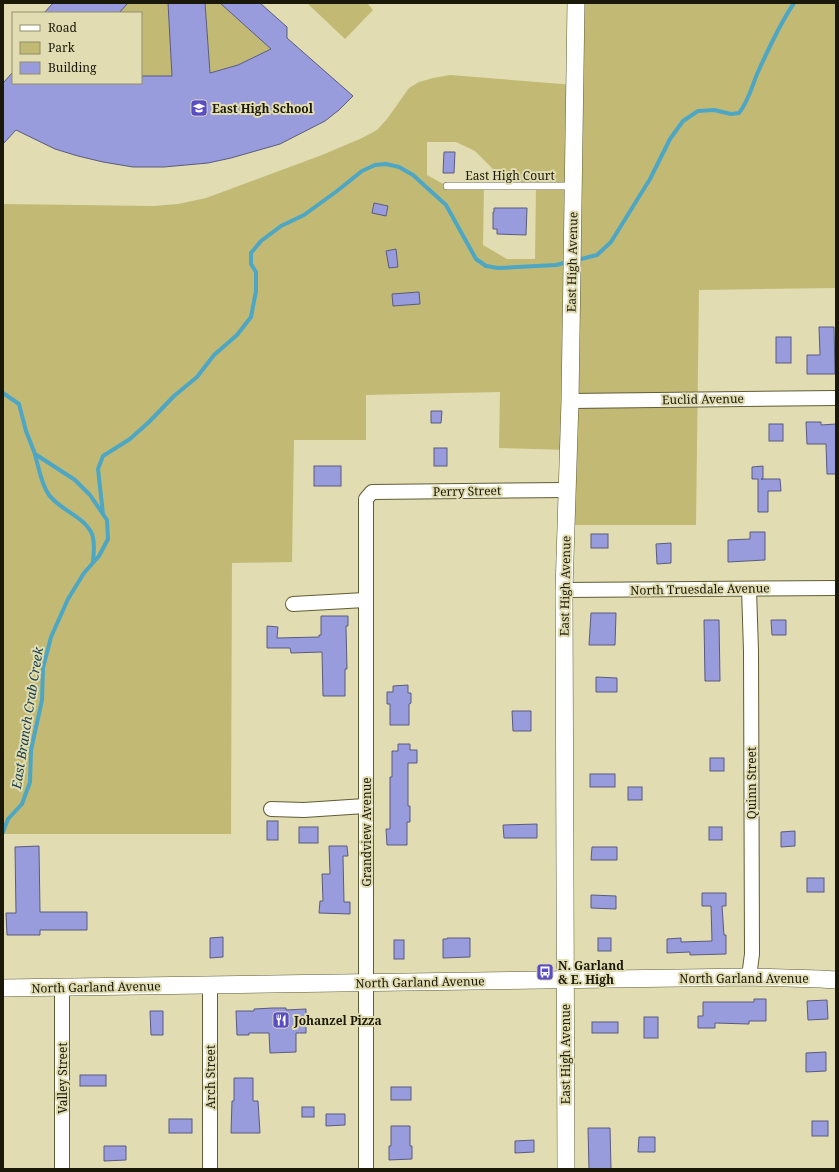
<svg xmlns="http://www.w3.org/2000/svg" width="839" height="1172" font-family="'Noto Serif',serif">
  <rect width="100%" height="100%" fill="#e1dcb1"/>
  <!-- green -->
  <g fill="#c2ba74" fill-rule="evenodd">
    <polygon points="128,3 168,3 172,76 141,76 141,13 119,13"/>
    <polygon points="220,3 271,49 238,65 210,73 205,4"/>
    <polygon points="307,3 367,3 373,10 345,39"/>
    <path d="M576 3H836V288L699 290 696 525H566L568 450 499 448 500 392 366 395V440H294L292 562 232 563 231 834H3V204L154 206 178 204 206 198 322 155 362 138 377 130 387 119 409 88 419 82 433 78 450 75 575 85ZM427 142H456L475 151 510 186H536L535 259H507L483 245 484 186H447L427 175Z"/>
  </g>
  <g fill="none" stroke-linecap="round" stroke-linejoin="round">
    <!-- stream -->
    <g stroke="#4da6c3" stroke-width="4">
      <path d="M577 260 597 255 611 242 650 179 670 139 683 121 698 111 714 110 731 114 739 113C748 102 752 87 757 74 768 50 779 25 794 3"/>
      <polyline points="3,393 19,404 26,431 35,454 75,480 90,495 107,520 108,539 99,556 84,573 68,599 51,637 43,668 42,700 31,750 30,782 22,804 8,819 3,832"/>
      <path d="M35 455C39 468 41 484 49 495 61 511 84 516 92 534 95 542 94 553 93 562"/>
      <polyline points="103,514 98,469 103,456 130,439 150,421 174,396 197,377 214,355 237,335 251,317 256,291 256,272 251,264 251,253 261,241 281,226 304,215 337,191 362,171 375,165 386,164 399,167 413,175 446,205 476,259 486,266 498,268 556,265 568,262"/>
    </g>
  </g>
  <!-- building -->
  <g fill="#989bdc" stroke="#5a5b7f">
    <polygon points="53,3 128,3 119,13 44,13"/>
    <polygon points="168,3 205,3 210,73 238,65 271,49 220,3 260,3 287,27 287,38 353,96 339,110 325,121 280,144 231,158 208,163 164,167 133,167 103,162 78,156 55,149 16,130 3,144 3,83 13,72 13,83 141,83 141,76 172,76"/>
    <polygon points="444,152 455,152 454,173 443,173"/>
    <polygon points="374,203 388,206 386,216 372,213"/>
    <polygon points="494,208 527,208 526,235 497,234 497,229 493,229 493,212 494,212"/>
    <polygon points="396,249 398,267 389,268 386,251"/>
    <polygon points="419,292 420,304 393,306 392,294"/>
    <polygon points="819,327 834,327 835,374 807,374 807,355 820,355"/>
    <rect x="776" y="337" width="15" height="26"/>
    <polygon points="431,411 442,411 441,423 431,423"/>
    <polygon points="806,422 821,422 821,425 836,424 836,474 827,474 826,444 807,444"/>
    <rect x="769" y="424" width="14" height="17"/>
    <rect x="434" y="448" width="13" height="18"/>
    <rect x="314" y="466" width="27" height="20"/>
    <polygon points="763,466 763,479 761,479 780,479 781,491 768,491 768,512 758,512 758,479 752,479 752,467"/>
    <polygon points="750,532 765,532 765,560 728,562 728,540 750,539"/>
    <rect x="591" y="534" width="17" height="14"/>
    <polygon points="671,543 671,563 657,564 656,544"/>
    <polygon points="591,613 616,613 615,645 589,645"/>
    <polygon points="321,616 348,616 348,626 346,626 347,669 345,669 345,696 323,696 322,652 291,653 290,648 267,648 267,626 278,627 277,638 319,637 319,635 321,635"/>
    <polygon points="704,620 719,620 720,681 705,681"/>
    <polygon points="771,620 786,620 786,635 772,635"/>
    <polygon points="596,677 617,678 617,692 596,692"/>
    <polygon points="408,685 408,693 411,693 411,703 409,704 409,725 390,725 390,704 387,704 387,692 393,692 393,686"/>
    <polygon points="512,711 531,711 531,731 513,731"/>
    <polygon points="398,744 410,744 410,750 417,750 417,763 408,763 408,806 410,806 410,822 407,822 407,845 387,845 386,829 390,829 390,777 392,777 392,751 398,751"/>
    <rect x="710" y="758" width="14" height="13"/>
    <rect x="590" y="774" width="25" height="13"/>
    <rect x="628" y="787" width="14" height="13"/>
    <rect x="267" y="821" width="11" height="19"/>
    <polygon points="537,824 537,838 504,838 503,825"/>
    <rect x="299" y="827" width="19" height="16"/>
    <rect x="709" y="827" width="13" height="13"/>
    <polygon points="795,831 795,846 781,847 781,832"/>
    <polygon points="39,846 40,912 87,912 87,930 40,930 40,935 7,935 6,913 16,913 15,847"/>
    <polygon points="329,846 347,846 348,856 343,856 344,902 350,902 350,914 319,913 320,901 323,901 322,874 330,874"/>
    <polygon points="592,847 617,847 617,860 591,860"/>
    <rect x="807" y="878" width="17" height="14"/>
    <polygon points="702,893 726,893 726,906 722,906 724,935 726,935 726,954 690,955 690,952 667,953 667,939 681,938 681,942 712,941 711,906 702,906"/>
    <polygon points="591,895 616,896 616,909 591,908"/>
    <polygon points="223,937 223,957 210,958 210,938"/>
    <polygon points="447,938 470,938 470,957 443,958 443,939 447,939"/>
    <rect x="598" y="938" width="13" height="13"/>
    <rect x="394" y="940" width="10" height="19"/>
    <polygon points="754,999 766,999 766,1021 749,1021 749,1024 715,1023 715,1028 698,1028 698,1016 703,1016 703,1002 754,1002"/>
    <polygon points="827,1000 828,1019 808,1020 807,1001"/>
    <polygon points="273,1008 286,1008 286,1010 306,1009 306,1033 296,1033 296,1052 270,1053 269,1033 249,1033 249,1035 237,1035 236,1011 254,1011 254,1009"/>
    <polygon points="150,1011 163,1011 163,1035 151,1035"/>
    <rect x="644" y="1017" width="14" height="21"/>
    <rect x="592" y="1022" width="26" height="11"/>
    <polygon points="826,1052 826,1071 806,1072 806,1053"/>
    <rect x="80" y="1075" width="26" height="11"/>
    <polygon points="234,1078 253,1078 253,1101 258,1101 260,1133 231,1133 232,1101 234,1101"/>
    <rect x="391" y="1087" width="20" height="13"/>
    <rect x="302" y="1107" width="12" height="10"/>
    <polygon points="326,1114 345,1114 345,1125 326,1126"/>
    <rect x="169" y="1119" width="23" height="14"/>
    <rect x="812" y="1121" width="16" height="15"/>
    <polygon points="391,1126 410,1126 410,1146 412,1146 412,1159 389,1160 389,1146 391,1146"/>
    <polygon points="588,1128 610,1128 611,1169 589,1169"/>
    <polygon points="639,1137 655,1137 655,1152 638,1152"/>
    <polygon points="534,1140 534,1152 515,1153 515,1141"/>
    <polygon points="104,1146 126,1146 126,1160 104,1161"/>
  </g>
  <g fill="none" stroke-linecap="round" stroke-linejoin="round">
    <!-- service casing -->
    <g stroke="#615c35" stroke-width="8">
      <polyline id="service" points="447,186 573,186"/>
    </g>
    <!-- minor casing -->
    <g stroke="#615c35" stroke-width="16">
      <g id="minor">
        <polyline points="570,401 836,398"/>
        <polyline points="749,589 751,651 752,954 749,977"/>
        <polyline points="564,590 836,588"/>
        <polyline points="293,604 365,600"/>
        <polyline points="271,809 304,810 365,806"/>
        <polyline points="210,985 210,1169"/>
        <polyline points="62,987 62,1169"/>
        <polyline points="366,1169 366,499 372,492 567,490"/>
      </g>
    </g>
    <!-- tertiary casing -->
    <g stroke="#615c35" stroke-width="18">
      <g id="tertiary">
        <polyline points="3,988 749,977 820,979 836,980"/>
        <polyline points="566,1169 564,590 570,401 576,3"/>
      </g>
    </g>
    <!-- service -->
    <use href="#service" stroke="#fff" stroke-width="7"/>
    <!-- minor -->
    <use href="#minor" stroke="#fff" stroke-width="14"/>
    <!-- tertiary -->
    <use href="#tertiary" stroke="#fff" stroke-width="17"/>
  </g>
  <!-- icons -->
  <defs>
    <g id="school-square" transform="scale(0.9)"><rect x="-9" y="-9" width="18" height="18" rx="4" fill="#594dc5" stroke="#e1dcb1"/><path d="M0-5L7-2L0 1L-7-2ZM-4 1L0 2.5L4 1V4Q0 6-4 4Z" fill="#fff"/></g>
    <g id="bus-square" transform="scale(0.9)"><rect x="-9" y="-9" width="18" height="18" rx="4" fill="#594dc5" stroke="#e1dcb1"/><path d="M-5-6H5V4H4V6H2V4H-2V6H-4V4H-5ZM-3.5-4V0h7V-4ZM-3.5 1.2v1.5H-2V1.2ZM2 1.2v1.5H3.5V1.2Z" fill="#fff"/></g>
    <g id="restaurant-square" transform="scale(0.9)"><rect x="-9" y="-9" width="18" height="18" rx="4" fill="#594dc5" stroke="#e1dcb1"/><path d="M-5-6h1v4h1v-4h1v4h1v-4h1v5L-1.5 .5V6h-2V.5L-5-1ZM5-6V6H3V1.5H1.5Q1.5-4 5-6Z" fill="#fff"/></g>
  </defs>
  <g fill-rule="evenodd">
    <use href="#school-square" x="199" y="108"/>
    <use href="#bus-square" x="545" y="972"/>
    <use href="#restaurant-square" x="281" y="1020"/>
  </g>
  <g text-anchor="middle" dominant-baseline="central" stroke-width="4" stroke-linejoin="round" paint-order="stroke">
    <!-- poi labels -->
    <g font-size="12" font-weight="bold" fill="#1a1808" stroke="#e1dcb1" text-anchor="start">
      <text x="212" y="108">East High School</text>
      <text x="558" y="965">N. Garland<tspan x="558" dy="14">&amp; E. High</tspan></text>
      <text x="294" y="1020">Johanzel Pizza</text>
    </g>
    <!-- street labels -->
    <g font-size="12" fill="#1a1808" stroke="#e1dcb1">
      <text x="510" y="175">East High Court</text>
      <text transform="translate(572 262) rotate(-89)">East High Avenue</text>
      <text transform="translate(703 399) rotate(-1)">Euclid Avenue</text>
      <text transform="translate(467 491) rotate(-1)">Perry Street</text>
      <text transform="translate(565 586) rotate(-89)">East High Avenue</text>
      <text transform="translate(700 589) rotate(-1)">North Truesdale Avenue</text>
      <text transform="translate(751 783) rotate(-90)">Quinn Street</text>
      <text transform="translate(366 832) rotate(-90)">Grandview Avenue</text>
      <text x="744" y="978">North Garland Avenue</text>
      <text transform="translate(420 982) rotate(-1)">North Garland Avenue</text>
      <text transform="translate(96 987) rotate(-1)">North Garland Avenue</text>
      <text transform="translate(565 1054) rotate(-90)">East High Avenue</text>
      <text transform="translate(210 1077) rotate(-90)">Arch Street</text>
      <text transform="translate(62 1078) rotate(-90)">Valley Street</text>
    </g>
    <!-- water labels -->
    <g font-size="13" font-style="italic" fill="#19414e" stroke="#e1dcb1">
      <text transform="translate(27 718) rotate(-81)">East Branch Crab Creek</text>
    </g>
  </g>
  <!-- border -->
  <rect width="839" height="1172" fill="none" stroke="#1a1808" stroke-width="8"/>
  <!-- legend -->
  <rect x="12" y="12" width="130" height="72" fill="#e1dcb1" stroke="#918e6d"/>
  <rect x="20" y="25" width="20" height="6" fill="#ffffff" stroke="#918e6d"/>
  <text x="48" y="32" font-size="12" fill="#1a1808">Road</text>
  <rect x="20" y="42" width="20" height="12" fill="#c2ba74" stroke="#918e6d"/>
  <text x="48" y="52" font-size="12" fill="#1a1808">Park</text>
  <rect x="20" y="62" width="20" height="12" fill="#989bdc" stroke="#918e6d"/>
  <text x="48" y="72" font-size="12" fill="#1a1808">Building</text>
</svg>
